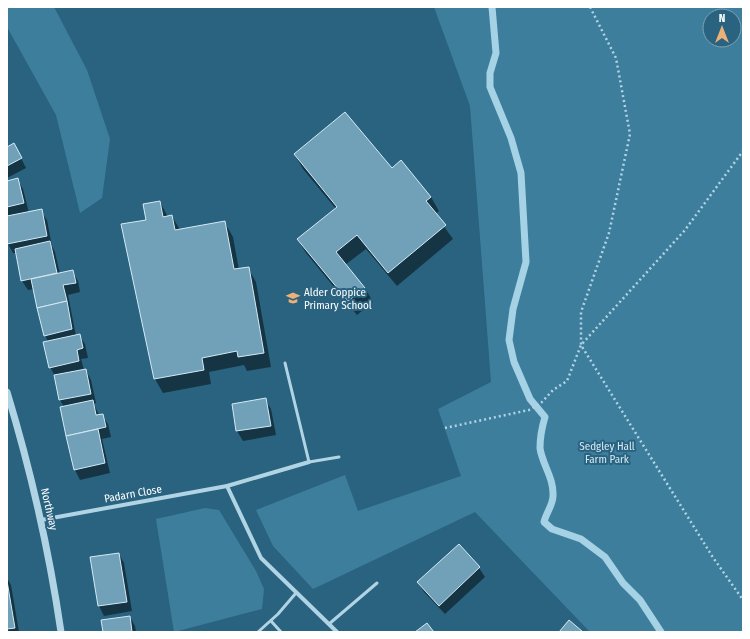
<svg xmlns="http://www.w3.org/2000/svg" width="750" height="639" font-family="'Fira Sans Condensed',sans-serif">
  <rect width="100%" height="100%" fill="#296380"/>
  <!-- green -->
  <g fill="#3e7e9d" fill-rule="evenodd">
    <polygon points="7,7 54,7 87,70 110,139 102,198 80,213 56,115 7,27"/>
    <path d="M434 7H743V632H590L475 512 313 589 273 546 256 510 345 475 358 511 461 476 438 409 491 382 470 106ZM710 16H734V40H710Z"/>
    <polygon points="205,508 219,510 256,571 264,589 262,609 174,632 156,519"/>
  </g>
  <!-- shadow -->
  <g fill="#0007">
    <polygon points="7,148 19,154 26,168 7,178"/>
    <polygon points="295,155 392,169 431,197 439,211 435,214 453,239 397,286 366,249 345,265 365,288 373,302 357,315 306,253 298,240 336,209 303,169"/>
    <polygon points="17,179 23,189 29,213 41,211 47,220 52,246 55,252 60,274 72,271 78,281 80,292 68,295 76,336 79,335 85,344 88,358 81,359 84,370 86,370 91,380 96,403 94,404 99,415 102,415 108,424 111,437 102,439 110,473 80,480 75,470 61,407 64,407 60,400 55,376 50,367 48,342 45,335 34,289 28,290 22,281 16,253 13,253 8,244 7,182"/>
    <polygon points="160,202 168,217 172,216 180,230 225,223 233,237 239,270 248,268 256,282 271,367 247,371 244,365 209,372 211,384 163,393 155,379 147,220"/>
    <polygon points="265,399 271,409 276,435 243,441 237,431 233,405"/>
    <polygon points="459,545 479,568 485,577 445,614 424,592 418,583"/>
    <polygon points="119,554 124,563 132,611 104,616 99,606 91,558"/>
    <polygon points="7,578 11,585 19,632 7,632"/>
    <polygon points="130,617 135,626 136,632 104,632"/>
  </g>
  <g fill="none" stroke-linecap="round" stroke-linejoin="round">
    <!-- stream -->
    <path stroke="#a6d2e6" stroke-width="7" d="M492 7 496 53 490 73V87L511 138 521 173 526 262 513 309 509 340 514 362 530 399 545 417C542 427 540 437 540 448 542 464 554 478 553 496 553 505 546 513 544 522L552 529 581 539 605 557 623 583 640 600 661 632"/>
  </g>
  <!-- building -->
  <g fill="#71a1b8" stroke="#d4eaf5">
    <polygon points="345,112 392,168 401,160 431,197 426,201 446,225 388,273 357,235 336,252 365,288 348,301 297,239 337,207 294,154"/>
    <polygon points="14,143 22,158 7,166 7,147"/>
    <polygon points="18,178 24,203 7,207 7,181"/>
    <polygon points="160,201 163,217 172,215 175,230 225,221 234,269 249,267 264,353 238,357 237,351 202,358 204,370 154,379 121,224 146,220 143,204"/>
    <polygon points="42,209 47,236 7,244 7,216"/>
    <polygon points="50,241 57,273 21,281 15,249"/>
    <polygon points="73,270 76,283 63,285 67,301 37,308 31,279"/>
    <polygon points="67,301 72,329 44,336 37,308"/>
    <polygon points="80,334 83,348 77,350 79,361 49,368 43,342"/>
    <polygon points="86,369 91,394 59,400 54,375"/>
    <polygon points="266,398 271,426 236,431 232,404"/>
    <polygon points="93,400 96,415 103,414 106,427 66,436 60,407"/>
    <polygon points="98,429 105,463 74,470 66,436"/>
    <polygon points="459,544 480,567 439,606 417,582"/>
    <polygon points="119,553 127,602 98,606 90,557"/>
    <polygon points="7,581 15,628 7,629"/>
    <polygon points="130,616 132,632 103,632 101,620"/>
    <polygon points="569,620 583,632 559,632"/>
    <polygon points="427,623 434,632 415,632"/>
  </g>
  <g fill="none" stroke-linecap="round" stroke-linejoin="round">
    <!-- path -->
    <g stroke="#b1d4e5" stroke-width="2.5" stroke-dasharray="2 3" stroke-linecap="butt">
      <polyline points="590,7 616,58 630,134 609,233 581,312 581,345 712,556 743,600"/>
      <polyline points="445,428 529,410 542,402 553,390 567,381 581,345 685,230 743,151"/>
    </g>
    <!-- service -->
    <g stroke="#b1d4e5" stroke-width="3">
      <polyline points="285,363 309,462 339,457"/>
      <polyline points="271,621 281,632"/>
      <polyline points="329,624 377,583"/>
      <polyline points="258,632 278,614 296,593"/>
    </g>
    <!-- minor -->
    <g stroke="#b1d4e5" stroke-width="4">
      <polyline points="227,486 261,558 337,632"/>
      <polyline points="41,520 227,486 309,462"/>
    </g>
    <!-- tertiary -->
    <path stroke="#b1d4e5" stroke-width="7" d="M7 392C31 471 49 550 61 632"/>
  </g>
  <!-- icons -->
  <defs>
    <g id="school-bare" transform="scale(1.08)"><path d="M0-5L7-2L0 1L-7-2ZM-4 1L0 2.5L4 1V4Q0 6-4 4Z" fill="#ecb178" stroke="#296380" stroke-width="2.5" paint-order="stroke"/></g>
  </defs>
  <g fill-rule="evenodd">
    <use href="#school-bare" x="293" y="298"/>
  </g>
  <g text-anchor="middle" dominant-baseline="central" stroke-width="4" stroke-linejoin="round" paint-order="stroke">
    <!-- poi labels -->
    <g font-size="11" fill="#fff" stroke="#296380" text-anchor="start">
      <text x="304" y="292">Alder Coppice<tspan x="304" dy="13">Primary School</tspan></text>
    </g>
    <!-- park labels -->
    <g font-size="11" fill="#d4eaf5" stroke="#296380">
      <text x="607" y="446">Sedgley Hall<tspan x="607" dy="13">Farm Park</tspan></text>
    </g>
    <!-- street labels -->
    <g font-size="11" fill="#fff" stroke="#296380">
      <text transform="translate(133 494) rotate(-10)">Padarn Close</text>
      <text transform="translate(49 509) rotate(77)">Northway</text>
    </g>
  </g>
  <!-- border -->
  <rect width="750" height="639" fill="none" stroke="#ffffff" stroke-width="16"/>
  <!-- north arrow -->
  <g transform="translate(722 28)"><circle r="19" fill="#296380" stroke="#7fa1b3"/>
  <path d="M0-3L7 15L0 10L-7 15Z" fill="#ecb178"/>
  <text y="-6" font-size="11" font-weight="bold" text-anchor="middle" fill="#ffffff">N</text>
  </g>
</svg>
